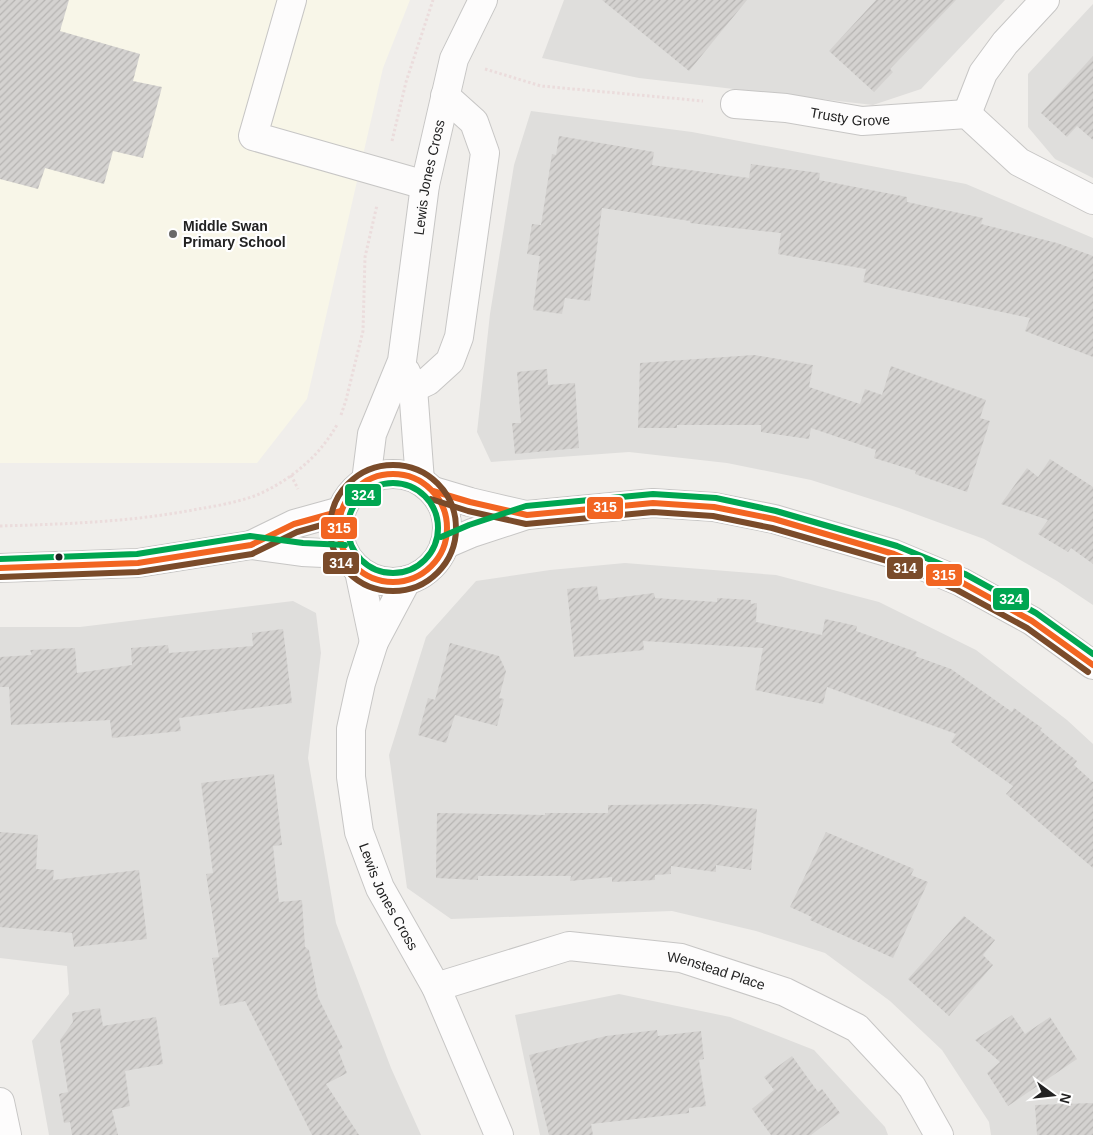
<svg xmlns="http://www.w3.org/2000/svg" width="1093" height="1135" font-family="Helvetica,sans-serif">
  <defs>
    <pattern id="building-hatch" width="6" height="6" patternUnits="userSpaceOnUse" patternTransform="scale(1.25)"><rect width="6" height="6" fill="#d4d2d0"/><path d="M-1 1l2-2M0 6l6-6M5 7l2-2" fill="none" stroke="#b6b4b2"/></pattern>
  </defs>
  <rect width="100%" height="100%" fill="#f0eeeb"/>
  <!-- residential -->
  <g fill="#dfdedc">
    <polygon points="564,0 1005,0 921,89 873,105 639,78 542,58"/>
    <polygon points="1093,4 1093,178 1055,159 1028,127 1028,74"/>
    <polygon points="531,111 692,132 966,184 1093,238 1093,605 1057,581 984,539 899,508 811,480 727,463 629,452 491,462 477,432 490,314 514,165"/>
    <polygon points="625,563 776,575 879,602 976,650 1067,720 1093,744 1093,1135 991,1135 989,1122 942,1050 890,1001 825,953 756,931 672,911 451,919 407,888 389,755 426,637 476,581 550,570"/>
    <polygon points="293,601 316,613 321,653 308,758 336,923 391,1068 421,1135 49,1135 32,1041 69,994 67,966 0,958 0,627 80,627"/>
    <polygon points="619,994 730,1017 814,1050 885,1127 888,1135 540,1135 515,1015"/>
  </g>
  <!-- education -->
  <polygon fill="#f8f6e8" points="0,0 410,0 383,68 307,399 257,463 0,463"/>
  <!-- building -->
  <g fill="url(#building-hatch)">
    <polygon points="0,0 69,0 60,31 140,54 133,81 162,87 143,158 113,151 104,184 45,168 38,189 0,179"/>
    <polygon points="602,0 747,0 689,71"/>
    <polygon points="876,0 956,0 890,69 893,72 874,92 829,51"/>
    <polygon points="1093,56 1093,140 1077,126 1067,137 1041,113"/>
    <polygon points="559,136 654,152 652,165 749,178 751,164 820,173 819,180 907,197 907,202 983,218 981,224 1057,243 1093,256 1093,357 1025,331 1030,318 863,282 866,269 778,254 781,233 690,223 690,221 602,208 590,301 565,298 562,314 533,310 540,256 527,254 532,224 541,225 552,154 556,155"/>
    <polygon points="754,355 813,365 809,387 860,404 865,389 882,395 891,366 986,400 980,418 990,421 967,492 915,474 916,471 874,458 876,450 811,428 809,439 761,432 761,425 677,425 677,428 638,428 640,363"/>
    <polygon points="547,369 548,385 575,383 579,448 515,454 512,423 521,423 517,372"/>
    <polygon points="1050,459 1093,487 1093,564 1071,548 1068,552 1038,534 1048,520 1001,504 1027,468 1038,477"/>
    <polygon points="597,586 599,600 654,593 655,598 717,602 717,598 751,600 751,604 757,603 756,622 822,635 825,619 857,626 856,631 917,652 915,656 951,669 1012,712 1014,708 1042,728 1040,730 1077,761 1074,765 1093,782 1093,868 1006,794 1013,786 951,742 956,734 827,687 823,704 755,690 763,648 643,641 644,650 574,657 567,589"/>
    <polygon points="283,629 292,703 179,718 181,731 112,738 110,720 11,725 9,687 0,687 0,657 32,655 30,650 75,648 77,673 132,665 131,648 168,645 169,653 253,646 252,633"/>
    <polygon points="450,643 499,656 506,671 499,698 504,699 497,726 455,715 446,743 418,735 428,698 435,700"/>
    <polygon points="274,774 282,845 273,846 279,902 302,900 305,947 309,950 318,997 343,1048 338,1050 347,1073 326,1084 359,1135 312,1135 245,1001 220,1006 212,958 219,957 206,874 213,873 201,783"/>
    <polygon points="706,804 757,809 751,870 716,865 716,872 671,866 671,874 655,875 655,880 612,882 612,877 570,881 571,876 478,876 478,880 436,878 437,813 545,815 545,813 608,813 608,805"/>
    <polygon points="0,832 38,835 36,869 54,870 53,880 139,870 147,939 74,947 72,933 0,927"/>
    <polygon points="826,832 914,869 911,875 928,882 893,958 810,920 812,917 790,907"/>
    <polygon points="964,916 995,940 983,955 993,965 949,1016 908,979"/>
    <polygon points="100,1008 103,1026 156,1017 163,1064 125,1071 130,1106 112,1110 118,1135 72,1135 70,1122 64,1123 59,1094 68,1092 60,1040 73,1022 72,1013"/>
    <polygon points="1012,1015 1025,1034 1050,1017 1077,1059 1008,1106 987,1073 1000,1062 975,1040"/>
    <polygon points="657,1030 658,1036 701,1031 704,1059 699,1060 706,1106 689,1108 689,1113 591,1124 593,1135 549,1135 529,1055 606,1036"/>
    <polygon points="792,1056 818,1092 822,1089 840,1113 811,1135 771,1135 752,1109 774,1090 764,1077"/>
    <polygon points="1093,1103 1093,1135 1037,1135 1035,1105"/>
  </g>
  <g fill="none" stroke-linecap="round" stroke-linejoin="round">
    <!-- minor casing -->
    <g stroke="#c7c6c5" stroke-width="30">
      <g id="minor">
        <polyline points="292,0 253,136 425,185"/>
        <path id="s1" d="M735 104 786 108 862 121 967 114 1019 162 1093 200"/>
        <polyline points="967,114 983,73 1005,43 1045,0"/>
        <polyline points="406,372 413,388 420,481"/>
        <polyline points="413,388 428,381 450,361 459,337 485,153 474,122 445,96"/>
        <circle cx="393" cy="528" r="54"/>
        <path id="s2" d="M366 481 372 434 402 361 425 185 454 59 483 0"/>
        <polyline points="433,491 470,502 526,515"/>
        <polyline points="251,545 294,524 341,511"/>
        <polyline points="444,545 472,533 527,515 653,503 714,507 774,519 894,554 961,582 1032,621 1093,665"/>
        <polyline points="0,568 138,563 251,545 302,552 345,554"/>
        <polyline points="359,571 374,642"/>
        <path id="s3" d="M407 580 374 642 361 683 351 729V777L359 832 380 888 436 987 499 1135"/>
        <path id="s4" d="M436 987 569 946 681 958 785 992 857 1028 912 1087 939 1135"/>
        <polyline points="0,1102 7,1135"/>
      </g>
    </g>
    <!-- path -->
    <g stroke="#ebdcdc" stroke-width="3" stroke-dasharray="2.5 2.5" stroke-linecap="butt">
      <polyline points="485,69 541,86 703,101"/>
      <polyline points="392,141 406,82 433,0"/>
      <polyline points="341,415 346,400 363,331 365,257 377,205"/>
      <polyline points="291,475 298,489"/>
      <path d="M0 526C66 524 132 522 198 509 217 506 238 502 257 495 291 480 320 456 338 423"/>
    </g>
    <!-- minor -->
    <use href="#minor" stroke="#fdfcfc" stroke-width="28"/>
    <!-- bus-1 casing -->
    <g stroke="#fff" stroke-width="10">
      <g id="bus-1">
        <circle cx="393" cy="528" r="54"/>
        <polyline points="433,491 470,502 527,515 653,503 714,507 774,519 894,554 961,582 1032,621 1093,665"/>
        <polyline points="0,568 138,563 251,545 294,524 341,511"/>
      </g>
    </g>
    <!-- bus-2 casing -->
    <g stroke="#fff" stroke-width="10">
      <g id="bus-2">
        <circle cx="393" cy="528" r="63"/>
        <polyline points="431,499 468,511 526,524 653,512 713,516 772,528 891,562 957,590 1027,628 1088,672"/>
        <polyline points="0,577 138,572 252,554 297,532 343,519"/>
      </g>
    </g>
    <!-- bus-3 casing -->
    <g stroke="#fff" stroke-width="10">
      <g id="bus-3">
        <circle cx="393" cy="528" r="45"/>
        <polyline points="441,537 469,525 526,506 653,494 716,498 776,511 897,546 965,574 1036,613 1093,654"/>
        <polyline points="0,559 137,554 250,536 303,543 345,545"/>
      </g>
    </g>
    <!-- bus-1 -->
    <use href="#bus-1" stroke="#f26522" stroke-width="6"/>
    <!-- bus-2 -->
    <use href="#bus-2" stroke="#7a4b2a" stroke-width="6"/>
    <!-- bus-3 -->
    <use href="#bus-3" stroke="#00a651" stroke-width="6"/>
  </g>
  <!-- markers -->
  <circle fill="#6a6968" stroke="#fff" stroke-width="2" cx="173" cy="234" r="5"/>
  <circle fill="#222" stroke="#fff" stroke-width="2" cx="59" cy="557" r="4.5"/>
  <g text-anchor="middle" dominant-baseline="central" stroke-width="4.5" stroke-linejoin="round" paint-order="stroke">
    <!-- street labels -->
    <g font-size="14" fill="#222" stroke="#fff">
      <text stroke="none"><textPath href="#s1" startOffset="116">Trusty Grove</textPath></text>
      <text stroke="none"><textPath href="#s2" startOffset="312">Lewis Jones Cross</textPath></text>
      <text stroke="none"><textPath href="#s3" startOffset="335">Lewis Jones Cross</textPath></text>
      <text stroke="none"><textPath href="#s4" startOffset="289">Wenstead Place</textPath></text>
    </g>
    <!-- poi labels -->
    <g font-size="14" font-weight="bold" fill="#222" stroke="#fff" text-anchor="start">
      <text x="183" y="226">Middle Swan<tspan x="183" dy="16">Primary School</tspan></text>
    </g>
  </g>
  <g stroke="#fff" stroke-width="2">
    <rect x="344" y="483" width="38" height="24" rx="5" fill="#00a651"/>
    <rect x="586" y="496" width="38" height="24" rx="5" fill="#f26522"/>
    <rect x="320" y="516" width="38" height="24" rx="5" fill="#f26522"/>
    <rect x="322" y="551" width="38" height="24" rx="5" fill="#7a4b2a"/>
    <rect x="886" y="556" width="38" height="24" rx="5" fill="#7a4b2a"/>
    <rect x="925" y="563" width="38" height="24" rx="5" fill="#f26522"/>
    <rect x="992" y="587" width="38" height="24" rx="5" fill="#00a651"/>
  </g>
  <g font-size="14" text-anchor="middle" font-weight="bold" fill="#fff">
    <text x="363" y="500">324</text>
    <text x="605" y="512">315</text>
    <text x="339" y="533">315</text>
    <text x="341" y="568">314</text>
    <text x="905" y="573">314</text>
    <text x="944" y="580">315</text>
    <text x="1011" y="604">324</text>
  </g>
  <!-- north arrow -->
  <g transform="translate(1053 1095) rotate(105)" stroke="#ffffff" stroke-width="4" paint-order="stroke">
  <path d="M0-4L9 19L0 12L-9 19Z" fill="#222222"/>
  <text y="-8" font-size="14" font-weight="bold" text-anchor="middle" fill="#222222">N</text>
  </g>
</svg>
